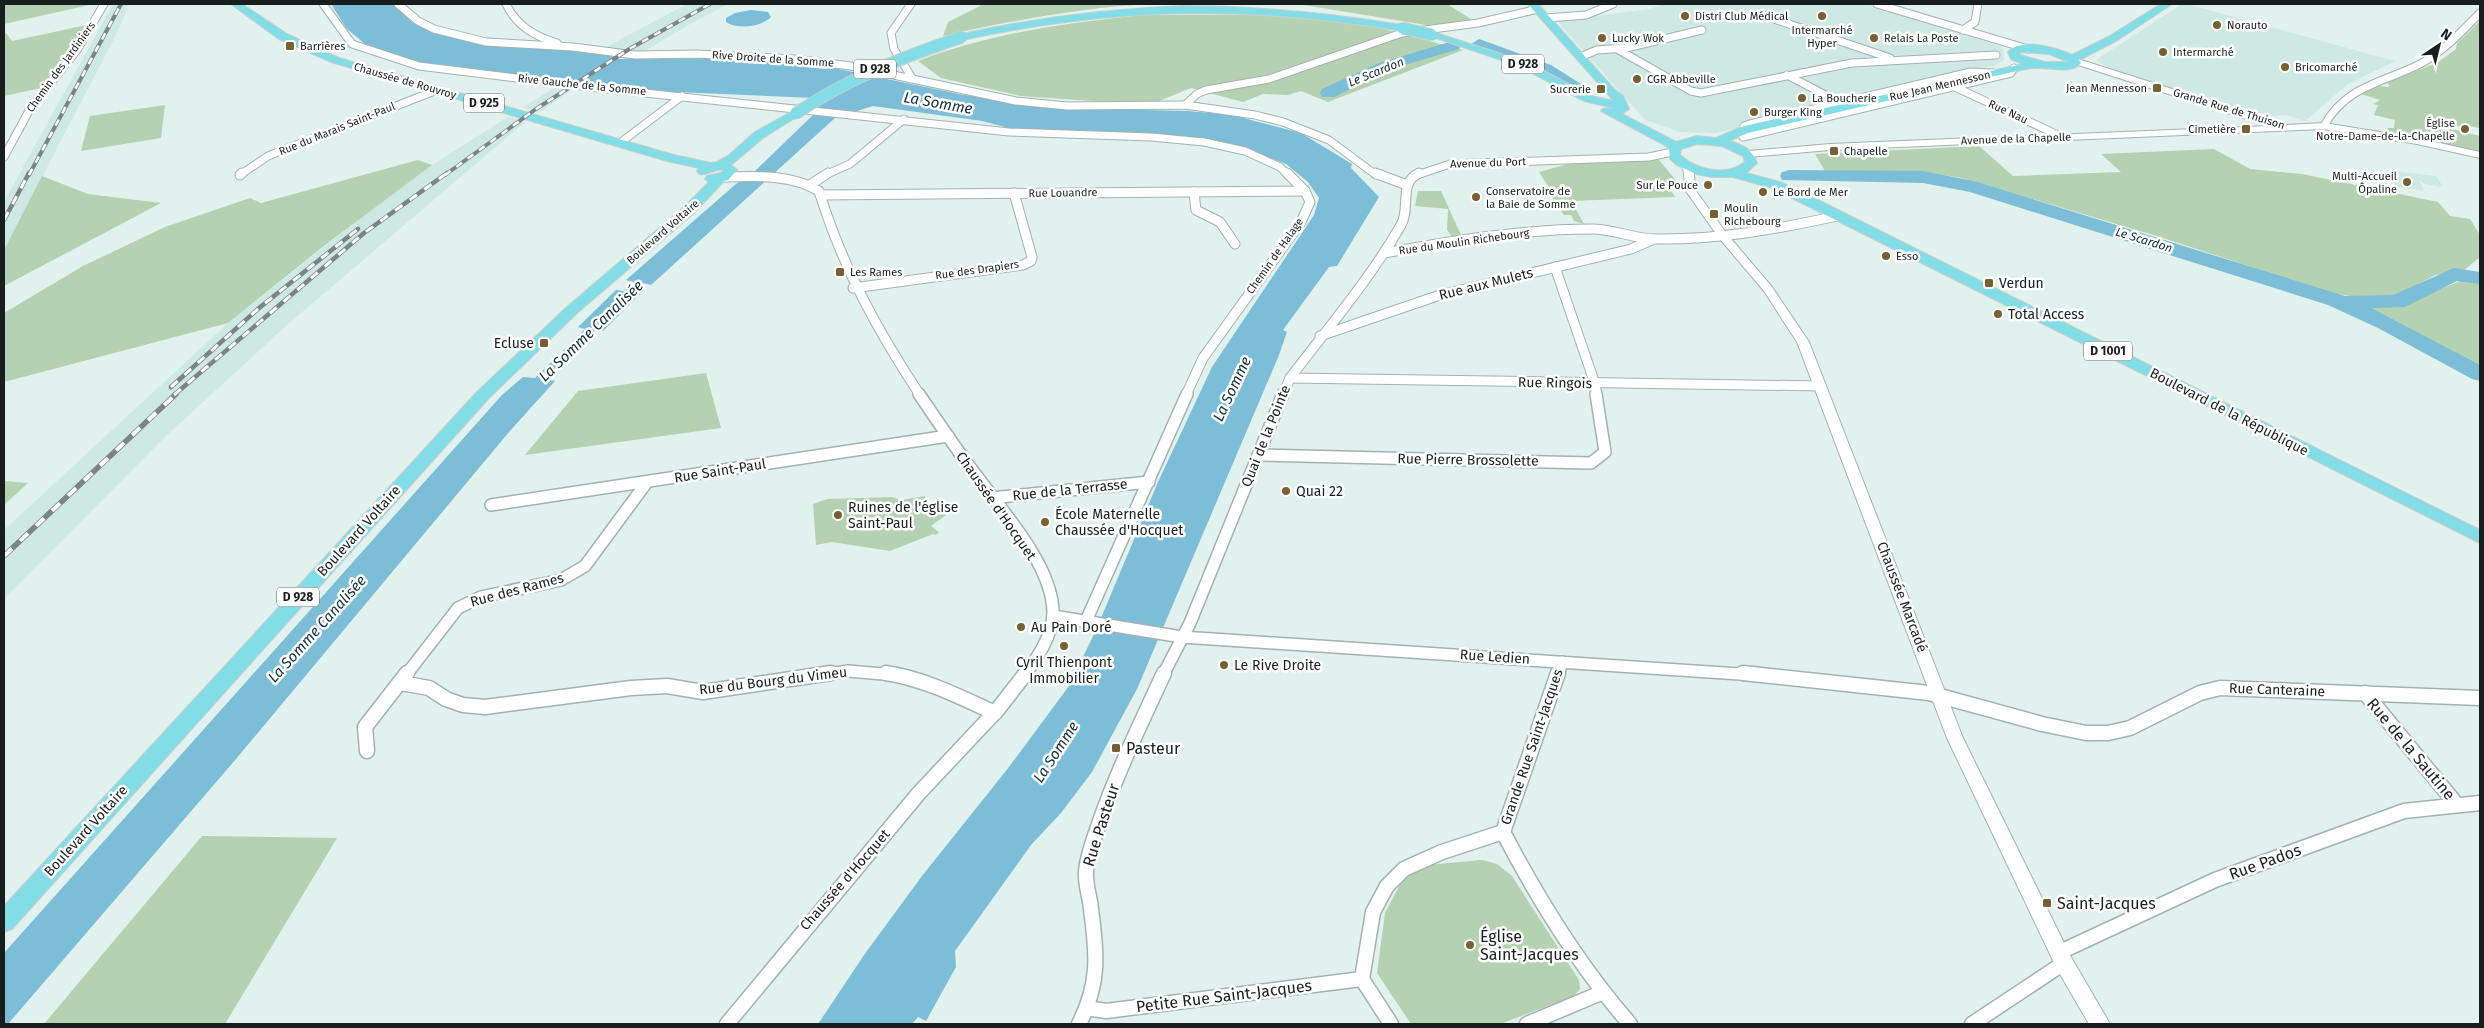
<svg xmlns="http://www.w3.org/2000/svg" width="2484" height="1028" font-family="'Fira Sans',sans-serif">
  <rect width="100%" height="100%" fill="#e1f1ee"/>
  <!-- built -->
  <g fill="#cee8e3">
    <polygon points="113,4 129,4 118,31 4,250 4,202"/>
    <polygon points="687,4 728,4 690,24 643,52 629,53 604,48"/>
    <polygon points="1664,4 1867,4 2002,47 2004,60 1995,65 1716,133 1680,132 1645,120 1557,21 1649,9"/>
    <polygon points="2182,4 2187,4 2395,61 2348,84 2305,121 2286,115 2273,116 2243,111 2107,67 2096,60"/>
    <polygon points="557,86 574,88 540,112 522,108"/>
    <polygon points="508,117 525,122 287,325 165,437 4,599 4,530 228,323 368,212 432,165"/>
    <polygon points="2393,171 2436,176 2442,185 2440,187 2425,184 2419,180 2424,191 2394,186 2393,176 2396,175"/>
  </g>
  <!-- green -->
  <g fill="#b4d1b2">
    <polygon points="4,4 94,4 4,24"/>
    <path d="M980 4H1148C1079 8 1011 21 943 36L948 22 980 6Z"/>
    <polygon points="1276,4 1447,4 1474,21 1432,26 1298,4"/>
    <path d="M1143 15H1277L1376 27 1463 50 1328 102 1301 91 1288 95 1263 94 1243 102 1191 88 1159 101 1120 103 1021 96 941 78 918 61C991 33 1065 23 1143 15Z"/>
    <polygon points="2480,21 2480,128 2468,126 2467,128 2434,121 2432,124 2438,129 2440,126 2480,136 2480,153 2385,131 2388,128 2394,128 2395,120 2374,115 2378,105 2373,104 2380,100 2361,94 2379,86 2388,87 2390,86 2387,82 2437,63 2456,49 2457,43"/>
    <polygon points="87,25 69,52 41,88 4,96 4,33 6,33 12,41"/>
    <polygon points="165,105 161,138 81,151 90,116"/>
    <polygon points="1979,146 2013,176 2121,172 2101,154 2214,149 2250,169 2302,174 2438,202 2450,216 2470,219 2480,235 2480,257 2462,272 2435,275 2398,295 2363,298 2331,293 2160,237 1962,178 1920,171 1825,171 1815,154"/>
    <polygon points="418,160 432,165 325,245 228,323 4,382 4,313 83,266 165,227 250,198 261,203"/>
    <polygon points="1659,160 1684,190 1671,190 1675,197 1571,201 1584,224 1574,221 1571,215 1564,215 1549,193 1552,192 1539,172 1568,164"/>
    <polygon points="42,176 88,194 161,203 4,286 4,250"/>
    <polygon points="1418,191 1441,191 1461,235 1452,237 1447,230 1448,209 1415,206"/>
    <polygon points="2467,278 2480,281 2480,379 2338,307 2403,305"/>
    <polygon points="706,373 721,428 525,455 578,391"/>
    <polygon points="4,481 28,483 4,505"/>
    <polygon points="925,496 928,506 946,515 931,526 939,532 936,535 933,534 890,551 832,542 816,545 813,504 827,499 892,497 901,500"/>
    <polygon points="202,836 337,838 225,1024 44,1024"/>
    <polygon points="1482,860 1497,864 1512,876 1579,980 1580,989 1574,996 1500,1024 1411,1024 1377,973 1385,913 1405,875 1428,865"/>
  </g>
  <!-- water -->
  <g fill="#7cbdd7">
    <polygon points="331,4 394,4 413,23 458,39 607,55 619,59 746,58 834,68 964,95 1060,108 1188,111 1232,115 1301,133 1352,164 1351,168 1379,197 1337,266 1329,267 1283,330 1287,332 1279,355 1137,689 1092,772 1061,813 1031,845 955,951 956,967 926,1021 918,1017 912,1024 818,1024 864,955 922,876 1009,767 1069,686 1096,630 1158,482 1212,367 1314,215 1319,198 1308,182 1286,164 1244,148 1175,136 1009,128 982,121 873,106 835,118 651,285 644,283 635,292 641,293 603,331 596,330 545,379 555,381 509,432 236,759 8,1024 4,1024 4,953 502,395 523,377 535,378 585,329 578,327 616,290 624,291 634,282 626,280 736,184 754,172 812,116 820,104 815,98 652,91 416,63 365,44 346,28"/>
    <path d="M751 10 768 12 771 17C761 27 737 30 726 22V18L735 13Z"/>
  </g>
  <g fill="none" stroke-linecap="round" stroke-linejoin="round">
    <!-- river -->
    <g fill="#7cbdd7" fill-rule="evenodd">
      <path d="M1479 39 1551 65 1581 84 1579 88C1566 91 1554 80 1543 74 1523 62 1496 56 1473 47L1471 44Z"/>
      <polygon points="1453,41 1461,46 1459,49 1391,69 1334,97 1322,97 1320,93 1322,89 1379,63"/>
      <polygon points="1789,170 1923,171 1974,181 2345,296 2393,295 2454,268 2480,272 2480,284 2457,281 2405,307 2371,308 2480,365 2480,381 2472,379 2378,328 2328,305 1970,192 1923,183 1782,180 1780,176 1782,172"/>
    </g>
    <!-- minor-far3 casing -->
    <g stroke="#a3b2af" stroke-width="9">
      <g id="minor-far3">
        <polyline points="323,4 352,44 419,66 598,88 1009,132 1151,137 1204,142 1245,151 1280,167 1288,175"/>
        <polyline points="398,4 418,21 434,29 486,42 573,47 635,55 697,54 794,59 851,66 1016,101 1067,106 1185,105 1255,115 1283,122 1329,140 1376,175"/>
        <path d="M506 4C517 26 534 36 557 43"/>
        <polyline points="911,4 891,33 894,49 912,78"/>
        <polyline points="1877,4 2028,49"/>
        <polyline points="1765,16 1890,58"/>
        <polyline points="1547,18 1586,15 1613,4"/>
        <polyline points="1963,30 1975,22 1978,4"/>
        <polyline points="1617,49 1691,91 1701,93 1852,63 1996,55"/>
        <polyline points="1580,57 1597,50 1626,48 1702,30"/>
        <polyline points="1787,75 1839,102"/>
        <polyline points="1955,87 2062,137"/>
        <polyline points="1185,105 1197,94 1206,90 1269,79 1402,33 1478,23 1538,9"/>
        <path d="M2324 126C2346 85 2384 83 2422 63 2444 51 2462 31 2480 13"/>
        <polyline points="1744,130 1746,128 1744,126 1750,124 1971,72 1994,73"/>
        <polyline points="1743,137 2011,73 2014,68"/>
        <polyline points="620,143 682,96"/>
        <polyline points="4,157 30,109 77,50 104,4"/>
        <polyline points="240,175 268,156 437,90"/>
        <polyline points="825,175 850,164 904,119"/>
        <polyline points="1417,175 1450,164 1649,157 1672,152"/>
      </g>
    </g>
    <!-- minor-far2 casing -->
    <g stroke="#a3b2af" stroke-width="11">
      <g id="minor-far2">
        <polyline points="1375,173 1407,185"/>
        <polyline points="240,175 242,173"/>
        <path d="M724 177C754 176 792 174 819 191 842 266 877 330 920 395"/>
        <polyline points="810,185 828,173"/>
        <polyline points="1194,192 1196,210 1220,222 1235,244"/>
        <polyline points="820,195 1305,191"/>
        <path d="M1384 253C1452 241 1523 229 1592 229 1614 229 1634 239 1656 239 1717 240 1778 229 1837 216"/>
        <polyline points="1555,267 1595,384 1597,395"/>
        <polyline points="853,288 1023,265 1031,261 1032,257 1014,193"/>
        <polyline points="1320,336 1440,295 1631,249 1654,239"/>
        <polyline points="1290,378 1821,386"/>
        <polyline points="1186,395 1203,358 1301,222 1310,202 1305,191 1287,173"/>
        <path d="M1283 395 1290 378C1328 328 1370 279 1401 225 1411 208 1398 183 1419 173"/>
      </g>
    </g>
    <!-- minor-far1 casing -->
    <g stroke="#a3b2af" stroke-width="14">
      <g id="minor-far1">
        <path d="M919 394C938 422 956 449 976 475 1003 512 1053 566 1053 613 1053 635 1037 658 1025 675"/>
        <polyline points="1258,455 1591,463 1605,452 1596,394"/>
        <polyline points="991,498 1149,482"/>
        <polyline points="491,505 948,436"/>
        <polyline points="1053,616 1182,637 1755,675"/>
        <polyline points="1086,621 1187,394"/>
        <polyline points="406,675 458,608 481,597 561,580 585,566 647,482"/>
        <polyline points="822,675 848,671 895,675"/>
        <polyline points="1163,675 1190,623 1283,394"/>
        <polyline points="1558,675 1562,662"/>
      </g>
    </g>
    <!-- minor casing -->
    <g stroke="#a3b2af" stroke-width="17">
      <g id="minor">
        <path d="M886 673C925 679 960 697 995 713"/>
        <polyline points="1743,673 1929,693 2042,724 2086,733 2108,733 2130,728 2200,693 2220,688 2480,698"/>
        <polyline points="401,683 429,688 446,699 463,705 485,707 631,688 667,686 703,692 831,673"/>
        <polyline points="2365,693 2457,805"/>
        <polyline points="367,751 365,727 407,673"/>
        <path d="M1503 832C1539 901 1579 966 1630 1024"/>
        <polyline points="1503,832 1558,673"/>
        <polyline points="2060,952 2215,880 2404,811 2480,803"/>
        <polyline points="1087,1008 1106,1011 1362,979"/>
        <polyline points="727,1024 919,793 998,709 1026,673"/>
        <path d="M1079 1024C1100 983 1097 953 1091 909 1090 897 1085 884 1086 872 1087 856 1094 839 1099 824 1117 772 1141 723 1164 673"/>
        <polyline points="1391,1024 1362,979 1373,912 1387,886 1404,869 1442,852 1503,832"/>
        <polyline points="1527,1024 1601,993"/>
        <polyline points="1972,1024 2064,963"/>
      </g>
    </g>
    <!-- tertiary casing -->
    <g stroke="#a3b2af" stroke-width="2">
      <g id="tertiary">
        <polygon points="2072,59 2078,59 2285,125 2324,123 2417,138 2480,152 2480,158 2417,144 2324,129 1830,150 1748,157 1743,154 1748,151 1830,144 2268,126 2072,63"/>
        <polygon points="1688,164 1693,167 1696,191 1727,234 1772,287 1809,342 1963,738 2071,957 2110,1024 2089,1024 2057,969 1947,738 1797,342 1764,291 1719,238 1686,191 1683,167"/>
      </g>
    </g>
    <!-- primary casing -->
    <g stroke="#cccecd" stroke-width="2">
      <g id="primary">
        <path d="M231 4H242L287 34 339 58 674 155 711 163 717 162 728 156 755 132 791 112 795 111 801 114 763 138 731 165 737 170 728 180 724 181 694 213 577 313 489 398 12 929 4 932V906L477 392 567 307 684 207 709 182 705 179 707 176 721 173 724 170C714 168 708 176 699 174L697 171 699 168 667 161 331 62 279 39Z"/>
        <path d="M1528 4H1538L1614 89 1623 96 1629 109 1622 114 1676 142 1697 136 1716 138 1744 126 2023 64 2011 59 2008 52C2020 37 2057 48 2072 55L2108 37 2161 4H2172L2116 41 2079 60 2081 63C2071 74 2053 68 2039 68 2029 67 2018 71 2008 73L1748 133 1729 141C1743 145 1752 149 1757 163L1746 173 1780 182 1808 195 2480 530V543L1772 188 1733 177H1712L1696 174 1677 165 1670 159 1669 148 1661 143 1601 111 1603 109 1614 108 1584 101 1519 66 1427 35 1432 32 1436 33 1527 62 1591 96 1614 101ZM2020 52 2049 54 2069 62H2045L2020 55ZM1697 144 1722 146 1743 156 1745 162C1726 177 1697 170 1680 155L1681 149Z"/>
        <path d="M1182 6C1256 6 1328 13 1402 25L1407 28 1402 31C1246 5 1117 7 962 40L957 37 962 34C1035 18 1107 9 1182 6Z"/>
      </g>
    </g>
    <!-- minor-far3 -->
    <use href="#minor-far3" stroke="#fff" stroke-width="7"/>
    <!-- minor-far2 -->
    <use href="#minor-far2" stroke="#fff" stroke-width="9"/>
    <!-- minor-far1 -->
    <use href="#minor-far1" stroke="#fff" stroke-width="11"/>
    <!-- minor -->
    <use href="#minor" stroke="#fff" stroke-width="14"/>
    <!-- tertiary -->
    <use href="#tertiary" fill="#fff" fill-rule="evenodd"/>
    <!-- primary -->
    <use href="#primary" fill="#83dde6" fill-rule="evenodd"/>
    <!-- rail-far2 casing -->
    <g stroke="#7b8684" stroke-width="4">
      <g id="rail-far2">
        <polyline points="29,175 121,4"/>
        <polyline points="445,175 536,109 631,48 710,4"/>
      </g>
    </g>
    <!-- rail-far1 casing -->
    <g stroke="#7b8684" stroke-width="4.5">
      <g id="rail-far1">
        <polyline points="4,220 29,173"/>
        <polyline points="171,387 259,308 358,229"/>
        <polyline points="174,395 364,233 447,173"/>
      </g>
    </g>
    <!-- rail casing -->
    <g stroke="#7b8684" stroke-width="5.5">
      <polyline id="rail" points="4,556 176,394"/>
    </g>
    <!-- rail-far2 -->
    <use href="#rail-far2" stroke="#fff" stroke-width="2.5" stroke-dasharray="7" stroke-linecap="butt"/>
    <!-- rail-far1 -->
    <use href="#rail-far1" stroke="#fff" stroke-width="3" stroke-dasharray="9" stroke-linecap="butt"/>
    <!-- rail -->
    <use href="#rail" stroke="#fff" stroke-width="4" stroke-dasharray="11" stroke-linecap="butt"/>
    <!-- primary-bridge casing -->
    <g stroke="#cccecd" stroke-width="13" stroke-linecap="butt">
      <g id="primary-bridge">
        <polyline points="1402,28 1432,35"/>
        <path d="M795 114C847 79 903 57 962 37"/>
      </g>
    </g>
    <!-- primary-bridge -->
    <use href="#primary-bridge" stroke="#83dde6" stroke-width="11"/>
  </g>
  <!-- markers -->
  <g fill="#796031" stroke="#fff" stroke-width="2">
    <circle cx="1685" cy="16" r="5"/>
    <circle cx="1822" cy="16" r="5"/>
    <circle cx="2217" cy="25" r="5"/>
    <circle cx="1602" cy="38" r="5"/>
    <circle cx="1874" cy="38" r="5"/>
    <rect x="285" y="41" width="10" height="10" rx="2.5"/>
    <circle cx="2163" cy="52" r="5"/>
    <circle cx="2285" cy="67" r="5"/>
    <circle cx="1637" cy="79" r="5"/>
    <rect x="2152" y="83" width="10" height="10" rx="2.5"/>
    <rect x="1596" y="84" width="10" height="10" rx="2.5"/>
    <circle cx="1802" cy="98" r="5"/>
    <circle cx="1754" cy="112" r="5"/>
    <rect x="2241" y="124" width="10" height="10" rx="2.5"/>
    <circle cx="2465" cy="129" r="5"/>
    <rect x="1829" y="146" width="10" height="10" rx="2.5"/>
    <circle cx="2407" cy="182" r="5"/>
    <circle cx="1708" cy="185" r="5"/>
    <circle cx="1763" cy="192" r="5"/>
    <circle cx="1476" cy="197" r="5"/>
    <rect x="1709" y="209" width="10" height="10" rx="2.5"/>
    <circle cx="1886" cy="256" r="5"/>
    <rect x="835" y="267" width="10" height="10" rx="2.5"/>
    <rect x="1984" y="278" width="10" height="10" rx="2.5"/>
    <circle cx="1998" cy="314" r="5"/>
    <rect x="539" y="338" width="10" height="10" rx="2.5"/>
    <circle cx="1286" cy="491" r="5"/>
    <circle cx="838" cy="515" r="5"/>
    <circle cx="1045" cy="522" r="5"/>
    <circle cx="1021" cy="627" r="5"/>
    <circle cx="1064" cy="646" r="5"/>
    <circle cx="1224" cy="665" r="5"/>
    <rect x="1111" y="743" width="10" height="10" rx="2.5"/>
    <rect x="2042" y="898" width="10" height="10" rx="2.5"/>
    <circle cx="1470" cy="945" r="5"/>
  </g>
  <g text-anchor="middle" dominant-baseline="central" stroke-width="5" stroke-linejoin="round" paint-order="stroke">
    <!-- far-poi labels -->
    <g font-size="11" fill="#181e1d" stroke="#fff" text-anchor="start">
      <text x="1695" y="16">Distri Club Médical</text>
      <text x="2227" y="25">Norauto</text>
      <text x="1822" y="30" text-anchor="middle">Intermarché<tspan x="1822" dy="13">Hyper</tspan></text>
      <text x="1612" y="38">Lucky Wok</text>
      <text x="1884" y="38">Relais La Poste</text>
      <text x="300" y="46">Barrières</text>
      <text x="2173" y="52">Intermarché</text>
      <text x="2295" y="67">Bricomarché</text>
      <text x="1647" y="79">CGR Abbeville</text>
      <text x="2147" y="88" text-anchor="end">Jean Mennesson</text>
      <text x="1591" y="89" text-anchor="end">Sucrerie</text>
      <text x="1812" y="98">La Boucherie</text>
      <text x="1764" y="112">Burger King</text>
      <text x="2455" y="123" text-anchor="end">Église<tspan x="2455" dy="13">Notre-Dame-de-la-Chapelle</tspan></text>
      <text x="2236" y="129" text-anchor="end">Cimetière</text>
      <text x="1844" y="151">Chapelle</text>
      <text x="2397" y="176" text-anchor="end">Multi-Accueil<tspan x="2397" dy="13">Ôpaline</tspan></text>
      <text x="1698" y="185" text-anchor="end">Sur le Pouce</text>
      <text x="1486" y="191">Conservatoire de<tspan x="1486" dy="13">la Baie de Somme</tspan></text>
      <text x="1773" y="192">Le Bord de Mer</text>
      <text x="1724" y="208">Moulin<tspan x="1724" dy="13">Richebourg</tspan></text>
      <text x="1896" y="256">Esso</text>
      <text x="850" y="272">Les Rames</text>
    </g>
    <!-- far-street labels -->
    <g font-size="11" fill="#181e1d" stroke="#fff">
      <text transform="translate(773 59) rotate(4)">Rive Droite de la Somme</text>
      <text transform="translate(61 67) rotate(-54)">Chemin des Jardiniers</text>
      <text transform="translate(405 81) rotate(16)">Chaussée de Rouvroy</text>
      <text transform="translate(582 85) rotate(6)">Rive Gauche de la Somme</text>
      <text transform="translate(1940 86) rotate(-13)">Rue Jean Mennesson</text>
      <text transform="translate(2229 109) rotate(17)">Grande Rue de Thuison</text>
      <text transform="translate(2008 112) rotate(25)">Rue Nau</text>
      <text transform="translate(337 129) rotate(-22)">Rue du Marais Saint-Paul</text>
      <text transform="translate(2016 139) rotate(-2)">Avenue de la Chapelle</text>
      <text transform="translate(1488 163) rotate(-2)">Avenue du Port</text>
      <text transform="translate(1063 193) rotate(-1)">Rue Louandre</text>
      <text transform="translate(663 232) rotate(-41)">Boulevard Voltaire</text>
      <text transform="translate(1464 242) rotate(-8)">Rue du Moulin Richebourg</text>
      <text transform="translate(1275 256) rotate(-55)">Chemin de Halage</text>
      <text transform="translate(977 270) rotate(-8)">Rue des Drapiers</text>
    </g>
    <!-- shield labels -->
    <g fill="#fff" stroke="#5d6261" stroke-width="1">
      <rect x="1502" y="54.5" width="42" height="19" rx="4"/>
      <rect x="854" y="59.5" width="42" height="19" rx="4"/>
      <rect x="464" y="93.5" width="40" height="19" rx="4"/>
      <rect x="2084" y="341.5" width="48" height="19" rx="4"/>
      <rect x="277" y="587.5" width="42" height="19" rx="4"/>
    </g>
    <g font-size="12" font-weight="bold" fill="#181e1d">
      <text x="1523" y="64">D 928</text>
      <text x="875" y="69">D 928</text>
      <text x="484" y="103">D 925</text>
      <text x="2108" y="351">D 1001</text>
      <text x="298" y="597">D 928</text>
    </g>
    <!-- far-water labels -->
    <g font-size="12" font-style="italic" fill="#0e2e39" stroke="#fff">
      <text transform="translate(1376 72) rotate(-22)">Le Scardon</text>
      <text transform="translate(2144 240) rotate(17)">Le Scardon</text>
    </g>
    <!-- poi labels -->
    <g font-size="14" fill="#181e1d" stroke="#fff" text-anchor="start">
      <text x="1999" y="283">Verdun</text>
      <text x="2008" y="314">Total Access</text>
      <text x="534" y="343" text-anchor="end">Ecluse</text>
      <text x="1296" y="491">Quai 22</text>
      <text x="848" y="507">Ruines de l'église<tspan x="848" dy="16">Saint-Paul</tspan></text>
      <text x="1055" y="514">École Maternelle<tspan x="1055" dy="16">Chaussée d'Hocquet</tspan></text>
      <text x="1031" y="627">Au Pain Doré</text>
      <text x="1064" y="662" text-anchor="middle">Cyril Thienpont<tspan x="1064" dy="16">Immobilier</tspan></text>
      <text x="1234" y="665">Le Rive Droite</text>
    </g>
    <!-- street labels -->
    <g font-size="14" fill="#181e1d" stroke="#fff">
      <text transform="translate(1486 284) rotate(-14)">Rue aux Mulets</text>
      <text transform="translate(1555 383) rotate(1)">Rue Ringois</text>
      <text transform="translate(2229 412) rotate(27)">Boulevard de la République</text>
      <text transform="translate(1266 436) rotate(-68)">Quai de la Pointe</text>
      <text transform="translate(1468 460) rotate(1)">Rue Pierre Brossolette</text>
      <text transform="translate(720 471) rotate(-9)">Rue Saint-Paul</text>
      <text transform="translate(1070 490) rotate(-6)">Rue de la Terrasse</text>
      <text transform="translate(996 506) rotate(55)">Chaussée d'Hocquet</text>
      <text transform="translate(359 531) rotate(-48)">Boulevard Voltaire</text>
      <text transform="translate(517 590) rotate(-15)">Rue des Rames</text>
      <text transform="translate(1902 597) rotate(69)">Chaussée Marcadé</text>
      <text transform="translate(1495 657) rotate(4)">Rue Ledien</text>
      <text transform="translate(773 681) rotate(-7)">Rue du Bourg du Vimeu</text>
      <text transform="translate(2277 690) rotate(2)">Rue Canteraine</text>
      <text transform="translate(1532 747) rotate(-71)">Grande Rue Saint-Jacques</text>
      <text transform="translate(86 831) rotate(-48)">Boulevard Voltaire</text>
      <text transform="translate(845 880) rotate(-49)">Chaussée d'Hocquet</text>
    </g>
    <!-- water labels -->
    <g font-size="15" font-style="italic" fill="#0e2e39" stroke="#fff">
      <text transform="translate(938 103) rotate(10)">La Somme</text>
      <text transform="translate(591 331) rotate(-44)">La Somme Canalisée</text>
      <text transform="translate(1232 389) rotate(-65)">La Somme</text>
      <text transform="translate(317 629) rotate(-48)">La Somme Canalisée</text>
      <text transform="translate(1056 752) rotate(-57)">La Somme</text>
    </g>
    <!-- near-poi labels -->
    <g font-size="16" fill="#181e1d" stroke="#fff" text-anchor="start">
      <text x="1126" y="748">Pasteur</text>
      <text x="2057" y="903">Saint-Jacques</text>
      <text x="1480" y="936">Église<tspan x="1480" dy="18">Saint-Jacques</tspan></text>
    </g>
    <!-- near-street labels -->
    <g font-size="16" fill="#181e1d" stroke="#fff">
      <text transform="translate(2411 749) rotate(50)">Rue de la Sautine</text>
      <text transform="translate(1101 825) rotate(-72)">Rue Pasteur</text>
      <text transform="translate(2265 862) rotate(-20)">Rue Pados</text>
      <text transform="translate(1224 996) rotate(-7)">Petite Rue Saint-Jacques</text>
    </g>
  </g>
  <!-- border -->
  <rect width="2484" height="1028" fill="none" stroke="#181e1d" stroke-width="10"/>
  <!-- north arrow -->
  <g transform="translate(2439 45) rotate(35)" stroke="#ffffff" stroke-width="4" paint-order="stroke">
  <path d="M0-4L9 19L0 12L-9 19Z" fill="#181e1d"/>
  <text y="-8" font-size="14" font-weight="bold" text-anchor="middle" fill="#181e1d">N</text>
  </g>
</svg>
